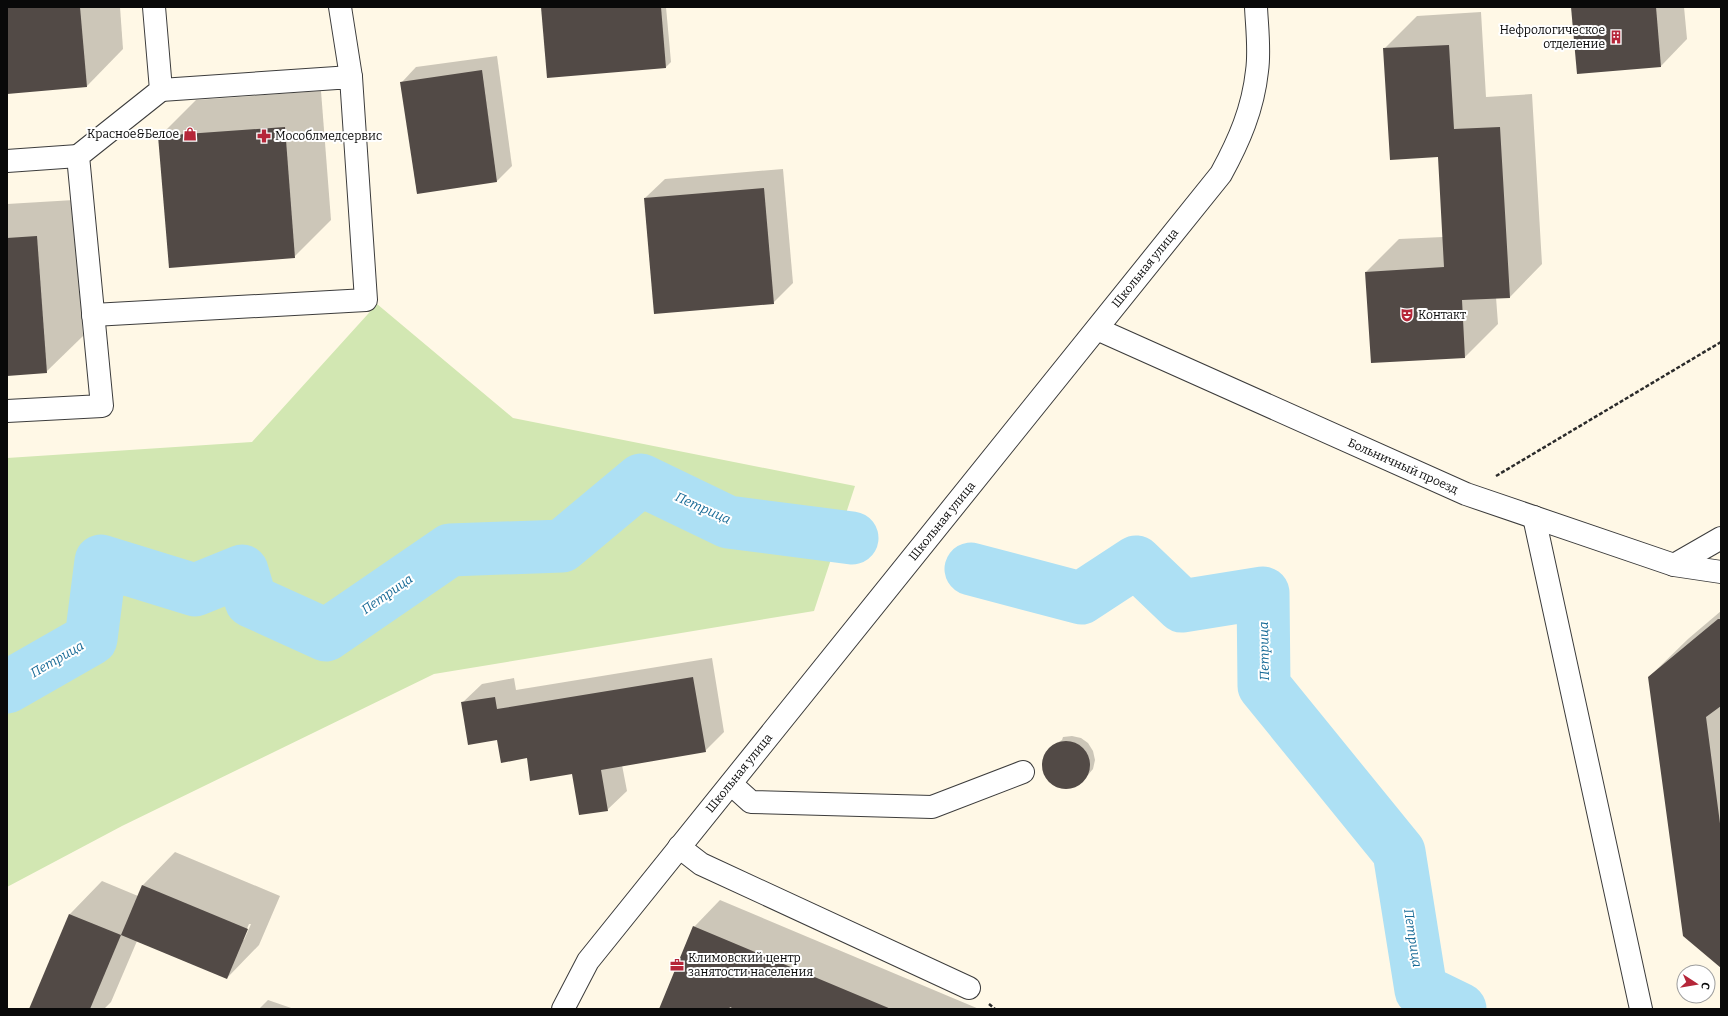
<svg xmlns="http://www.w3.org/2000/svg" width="1728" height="1016" font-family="Bitter,serif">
  <rect width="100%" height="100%" fill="#fff8e6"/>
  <!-- green -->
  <polygon fill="#d2e7b2" points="377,304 513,418 855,486 814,611 434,674 122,826 7,887 7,458 252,442"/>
  <!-- shadow -->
  <g fill="#0003" fill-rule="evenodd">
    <polygon points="7,7 120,7 123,49 87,86 7,93"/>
    <polygon points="542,7 666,7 671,62 666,67 548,77"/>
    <polygon points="1572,7 1684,7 1687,39 1661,66"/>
    <polygon points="1481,12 1486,97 1532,94 1542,264 1510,297 1496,297 1498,324 1465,357 1366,272 1399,239 1443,237 1439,156 1384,49 1417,16"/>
    <polygon points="497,56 512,166 497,181 417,193 402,82 416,67"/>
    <polygon points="321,91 331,220 294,257 159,137 196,100"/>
    <polygon points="783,169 793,283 773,303 645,198 665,179"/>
    <polygon points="74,200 83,336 46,372 7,375 7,204"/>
    <polygon points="1721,611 1721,967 1649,677 1688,639"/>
    <polygon points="712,658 724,732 705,751 622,765 627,791 607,810 573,772 528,757 498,739 462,703 482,684 514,678 516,690"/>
    <polygon points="1072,736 1081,738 1088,743 1093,751 1095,760 1093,769 1082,782 1074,787 1065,789 1056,787 1048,781 1043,773 1042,764 1044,755 1050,747 1062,740 1063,737"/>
    <path d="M175 852 280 896 259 945 227 978 137 941 111 1002 104 1009H30L70 914 102 881 138 896 143 885ZM249 924H251L244 940H242Z"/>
    <polygon points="720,900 979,1009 660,1009 694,927"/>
    <polygon points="268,1000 294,1009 259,1009"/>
  </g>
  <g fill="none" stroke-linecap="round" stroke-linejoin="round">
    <!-- river -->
    <g stroke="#ade0f4" stroke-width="53">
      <polyline points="971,569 1081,598 1136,562 1182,606 1263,593 1264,686 1399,852 1421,990 1460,1009"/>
      <polyline points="7,687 91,639 101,561 195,590 242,571 251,601 326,635 450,550 562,546 641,480 728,522 852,538"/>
    </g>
  </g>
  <!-- building -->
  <g fill="#524a46">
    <polygon points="7,7 80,7 87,87 7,94"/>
    <polygon points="541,7 661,7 666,68 547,78"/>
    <polygon points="1571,7 1656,7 1661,67 1577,74"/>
    <polygon points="1449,45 1454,129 1500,127 1510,298 1462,300 1465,358 1371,363 1365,272 1444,267 1438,157 1390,160 1383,48"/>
    <polygon points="482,70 497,182 417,194 400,82"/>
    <polygon points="285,127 295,258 169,268 158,136"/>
    <polygon points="764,188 774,304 654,314 644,198"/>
    <polygon points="37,236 47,373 7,376 7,238"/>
    <polygon points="1718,619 1721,619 1721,706 1706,717 1721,831 1721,968 1683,936 1648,677"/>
    <polygon points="693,677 706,752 601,770 608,811 579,815 572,774 530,781 527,758 501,763 497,740 468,745 461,702 495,697 497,709"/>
    <circle cx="1066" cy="765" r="24"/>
    <polygon points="142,885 248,929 227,979 121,935"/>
    <polygon points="69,914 121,935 90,1009 29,1009"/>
    <polygon points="693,926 891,1009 734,1009 730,1007 729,1009 659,1009"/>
  </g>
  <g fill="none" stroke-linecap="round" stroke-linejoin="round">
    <!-- minor casing -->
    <g stroke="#3c3c3c" stroke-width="24">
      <g id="minor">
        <polyline points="340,7 351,77"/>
        <polyline points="7,161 78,156"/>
        <polyline points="93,315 366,300 351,77 161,90"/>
        <polyline points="1097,329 1466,494 1674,565 1721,572"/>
        <polyline points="7,411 102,406 78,156 161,90 154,7"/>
        <polyline points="1534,517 1641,1009"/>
        <polyline points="1674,565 1721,538"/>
        <polyline points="731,784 751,802 932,807 1023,772"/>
        <polyline points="679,847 701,864 969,988"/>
        <path d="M563 1009 588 961 1221 174C1239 141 1253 109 1257 71 1260 51 1257 28 1256 7"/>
      </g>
    </g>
    <!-- path -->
    <g stroke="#2b2b2b" stroke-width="2.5" stroke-dasharray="4 2" stroke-linecap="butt">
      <polyline points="1496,476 1721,342"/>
      <polyline points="989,1004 995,1009"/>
    </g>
    <!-- minor -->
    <use href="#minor" stroke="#fff" stroke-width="22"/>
  </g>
  <!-- icons -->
  <defs>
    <g id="building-bare" transform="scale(1.08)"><path d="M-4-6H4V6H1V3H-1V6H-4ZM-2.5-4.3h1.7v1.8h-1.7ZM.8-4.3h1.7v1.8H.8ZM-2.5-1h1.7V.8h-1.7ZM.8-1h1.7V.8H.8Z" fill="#b52639" stroke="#fff" stroke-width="2.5" paint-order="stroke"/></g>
    <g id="shop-bare" transform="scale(1.08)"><path d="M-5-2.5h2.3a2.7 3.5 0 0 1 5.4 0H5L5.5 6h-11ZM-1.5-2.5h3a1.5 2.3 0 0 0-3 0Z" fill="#b52639" stroke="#fff" stroke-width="2.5" paint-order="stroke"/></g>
    <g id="pharmacy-bare" transform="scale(1.08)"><path d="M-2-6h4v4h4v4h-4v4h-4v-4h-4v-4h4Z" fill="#b52639" stroke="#fff" stroke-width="2.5" paint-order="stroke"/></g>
    <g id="theatre-bare" transform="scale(1.08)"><path d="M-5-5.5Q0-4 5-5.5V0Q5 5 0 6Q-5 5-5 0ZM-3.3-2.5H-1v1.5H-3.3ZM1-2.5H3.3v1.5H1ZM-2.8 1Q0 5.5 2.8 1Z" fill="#b52639" stroke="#fff" stroke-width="2.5" paint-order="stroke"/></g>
    <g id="office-bare" transform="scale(1.08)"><path d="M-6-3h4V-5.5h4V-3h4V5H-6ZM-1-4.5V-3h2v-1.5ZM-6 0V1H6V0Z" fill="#b52639" stroke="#fff" stroke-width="2.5" paint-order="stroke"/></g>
  </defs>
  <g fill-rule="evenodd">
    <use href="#building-bare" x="1616" y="37"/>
    <use href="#shop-bare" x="190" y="134"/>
    <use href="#pharmacy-bare" x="264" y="136"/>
    <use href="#theatre-bare" x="1407" y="315"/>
    <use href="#office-bare" x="677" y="965"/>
  </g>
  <g text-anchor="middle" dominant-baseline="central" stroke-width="4" stroke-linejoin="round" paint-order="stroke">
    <!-- poi labels -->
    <g font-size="12" fill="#090909" stroke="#fff" text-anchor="start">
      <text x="1605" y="30" text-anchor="end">Нефрологическое<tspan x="1605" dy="14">отделение</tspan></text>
      <text x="179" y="134" text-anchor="end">Красное&amp;Белое</text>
      <text x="275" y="136">Мособлмедсервис</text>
      <text x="1418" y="315">Контакт</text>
      <text x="688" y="958">Климовский центр<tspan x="688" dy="14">занятости населения</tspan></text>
    </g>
    <!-- street labels -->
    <g font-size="12" fill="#090909" stroke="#fff">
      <text transform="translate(1145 268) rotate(-51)">Школьная улица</text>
      <text transform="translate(1403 466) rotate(24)">Больничный проезд</text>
      <text transform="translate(942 521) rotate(-51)">Школьная улица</text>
      <text transform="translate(739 773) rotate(-51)">Школьная улица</text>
    </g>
    <!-- water labels -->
    <g font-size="13" font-style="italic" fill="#176a96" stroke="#fff">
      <text transform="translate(703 508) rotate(24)">Петрица</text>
      <text transform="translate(387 594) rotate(-35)">Петрица</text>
      <text transform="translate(1264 651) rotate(-91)">Петрица</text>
      <text transform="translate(57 659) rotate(-30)">Петрица</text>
      <text transform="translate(1413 938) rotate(81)">Петрица</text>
    </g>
  </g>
  <!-- border -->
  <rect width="1728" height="1016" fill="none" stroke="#090909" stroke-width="16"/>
  <!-- north arrow -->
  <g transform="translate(1696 984) rotate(102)"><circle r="19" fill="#ffffff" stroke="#9d9d9d"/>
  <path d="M0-3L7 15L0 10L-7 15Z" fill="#b52639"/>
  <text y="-6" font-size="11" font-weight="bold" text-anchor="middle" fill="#090909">С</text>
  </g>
</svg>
